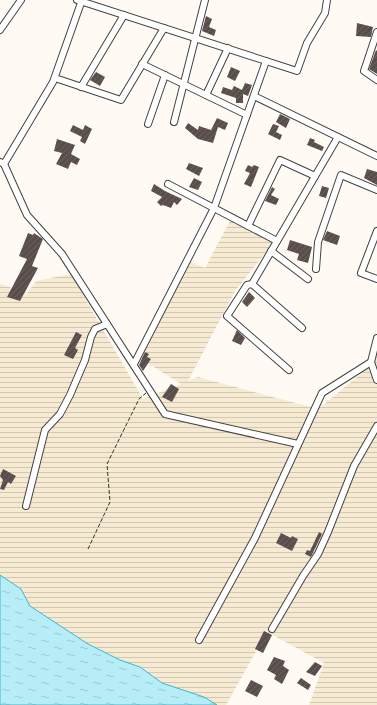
<svg xmlns="http://www.w3.org/2000/svg" width="377" height="705" font-family="Spectral,serif">
  <defs>
    <pattern id="farmland-rules" width="6" height="5" patternUnits="userSpaceOnUse"><rect width="6" height="5" fill="#f6ebd2"/><path d="M0 2.5h6" fill="none" stroke="#d2c8b3"/></pattern>
    <pattern id="water-ripples" width="26" height="14" patternUnits="userSpaceOnUse"><rect width="26" height="14" fill="#b7edf7"/><path d="M2 4q2-2 4 0t4 0M15 11q2-2 4 0t4 0" fill="none" stroke="#9ccad3"/></pattern>
    <pattern id="building-hatch" width="6" height="6" patternUnits="userSpaceOnUse"><rect width="6" height="6" fill="#594e4c"/><path d="M-1 1l2-2M0 6l6-6M5 7l2-2" fill="none" stroke="#6c6361"/></pattern>
  </defs>
  <rect width="100%" height="100%" fill="#fffaf3"/>
  <!-- farmland -->
  <polygon fill="url(#farmland-rules)" points="231,219 274,242 235,291 188,381 198,377 318,409 368,368 377,347 377,705 309,705 324,663 267,632 226,705 217,705 204,697 162,683 140,667 120,660 88,644 30,606 21,589 0,575 0,284 27,293 36,281 71,274 143,399 181,384 141,359 190,262 205,268"/>
  <!-- water -->
  <polygon fill="url(#water-ripples)" stroke="#3db6cf" points="0,575 21,589 30,606 88,644 120,660 140,667 162,683 204,697 217,705 0,705"/>
  <!-- building -->
  <g fill="url(#building-hatch)">
    <polygon points="206,16 212,19 209,27 216,30 214,36 202,31"/>
    <polygon points="357,23 373,27 371,37 356,36"/>
    <polygon points="376,50 377,51 377,74 369,69"/>
    <polygon points="231,67 240,71 235,81 227,77"/>
    <polygon points="96,72 105,77 100,86 90,80"/>
    <polygon points="245,83 252,85 248,96 243,94 243,103 236,103 236,98 221,93 223,87 232,90 234,86 242,90"/>
    <polygon points="280,114 290,119 286,128 276,122"/>
    <polygon points="217,118 228,123 225,130 218,127 213,143 198,139 185,128 188,123 198,130 199,126 211,130"/>
    <polygon points="273,124 279,126 276,132 282,135 280,140 268,134"/>
    <polygon points="73,125 83,130 85,125 92,129 85,144 80,141 82,137 70,131"/>
    <polygon points="310,138 315,140 314,142 324,147 322,151 307,145"/>
    <polygon points="57,139 75,145 71,154 80,159 77,165 71,162 68,169 56,164 62,153 54,151"/>
    <polygon points="189,163 203,168 199,176 186,169"/>
    <polygon points="248,165 252,167 254,165 259,167 251,187 244,184 250,173 245,171"/>
    <polygon points="367,169 377,172 377,185 364,178"/>
    <polygon points="194,178 202,182 198,190 189,187"/>
    <polygon points="154,184 165,191 182,199 177,205 174,202 171,208 163,205 161,206 157,202 162,197 151,191"/>
    <polygon points="322,186 329,188 326,198 319,196"/>
    <polygon points="272,187 275,189 271,195 279,199 276,205 265,201"/>
    <polygon points="327,231 340,236 337,245 323,240"/>
    <polygon points="28,233 33,235 34,233 43,239 32,266 38,268 20,301 7,297 27,259 19,256"/>
    <polygon points="290,240 312,247 308,263 297,260 299,254 287,250"/>
    <polygon points="249,292 255,298 247,307 242,302"/>
    <polygon points="237,330 245,338 241,345 232,341"/>
    <polygon points="76,332 82,335 75,348 78,350 73,359 64,355"/>
    <polygon points="145,352 149,354 147,357 151,359 143,371 139,365"/>
    <polygon points="171,384 179,389 172,402 162,397"/>
    <polygon points="3,469 16,476 11,484 8,482 4,490 0,489 3,480 0,476"/>
    <polygon points="319,532 322,534 311,557 305,554 307,550 310,551"/>
    <polygon points="281,533 291,538 292,536 298,539 292,551 276,543"/>
    <polygon points="264,631 272,635 263,653 255,649"/>
    <polygon points="274,657 285,661 283,666 289,670 282,684 274,679 276,675 267,670"/>
    <polygon points="315,662 322,666 315,676 306,672"/>
    <polygon points="301,678 311,685 308,690 297,683"/>
    <polygon points="251,680 263,686 257,697 245,691"/>
  </g>
  <g fill="none" stroke-linecap="round" stroke-linejoin="round">
    <!-- minor casing -->
    <g stroke="#434343" stroke-width="8">
      <g id="minor">
        <polyline points="77,0 297,71 307,43 325,13 327,0"/>
        <polyline points="0,30 21,0"/>
        <polyline points="377,32 364,71 377,80"/>
        <polyline points="142,64 247,115"/>
        <polyline points="55,78 121,100 164,28"/>
        <polyline points="81,87 124,15"/>
        <polyline points="206,95 228,48"/>
        <polyline points="254,96 377,156"/>
        <polyline points="174,122 205,0"/>
        <polyline points="148,124 165,75"/>
        <polyline points="0,162 4,164 27,215 62,254 165,414 298,444"/>
        <polyline points="4,164 53,82 82,0"/>
        <polyline points="168,184 277,241"/>
        <polyline points="248,226 280,160 315,176"/>
        <polyline points="377,231 361,273 377,279"/>
        <polyline points="271,251 308,279"/>
        <polyline points="316,269 318,242 341,175 377,190"/>
        <polyline points="252,284 302,328"/>
        <polyline points="377,338 371,362 377,380"/>
        <polyline points="134,364 214,208 266,61"/>
        <polyline points="289,370 227,316 247,285 252,284 338,137"/>
        <polyline points="26,506 45,430 60,414 70,395 85,360 91,337 95,329 107,324"/>
        <polyline points="272,629 303,576 318,554 328,532 354,466 377,426"/>
        <polyline points="199,640 255,538 322,393 371,362"/>
      </g>
    </g>
    <!-- path -->
    <polyline stroke="#323232" stroke-width="1" stroke-dasharray="4 2" stroke-linecap="butt" points="88,549 110,502 107,464 139,399 146,393"/>
    <!-- minor -->
    <use href="#minor" stroke="#fff" stroke-width="6"/>
  </g>
</svg>
